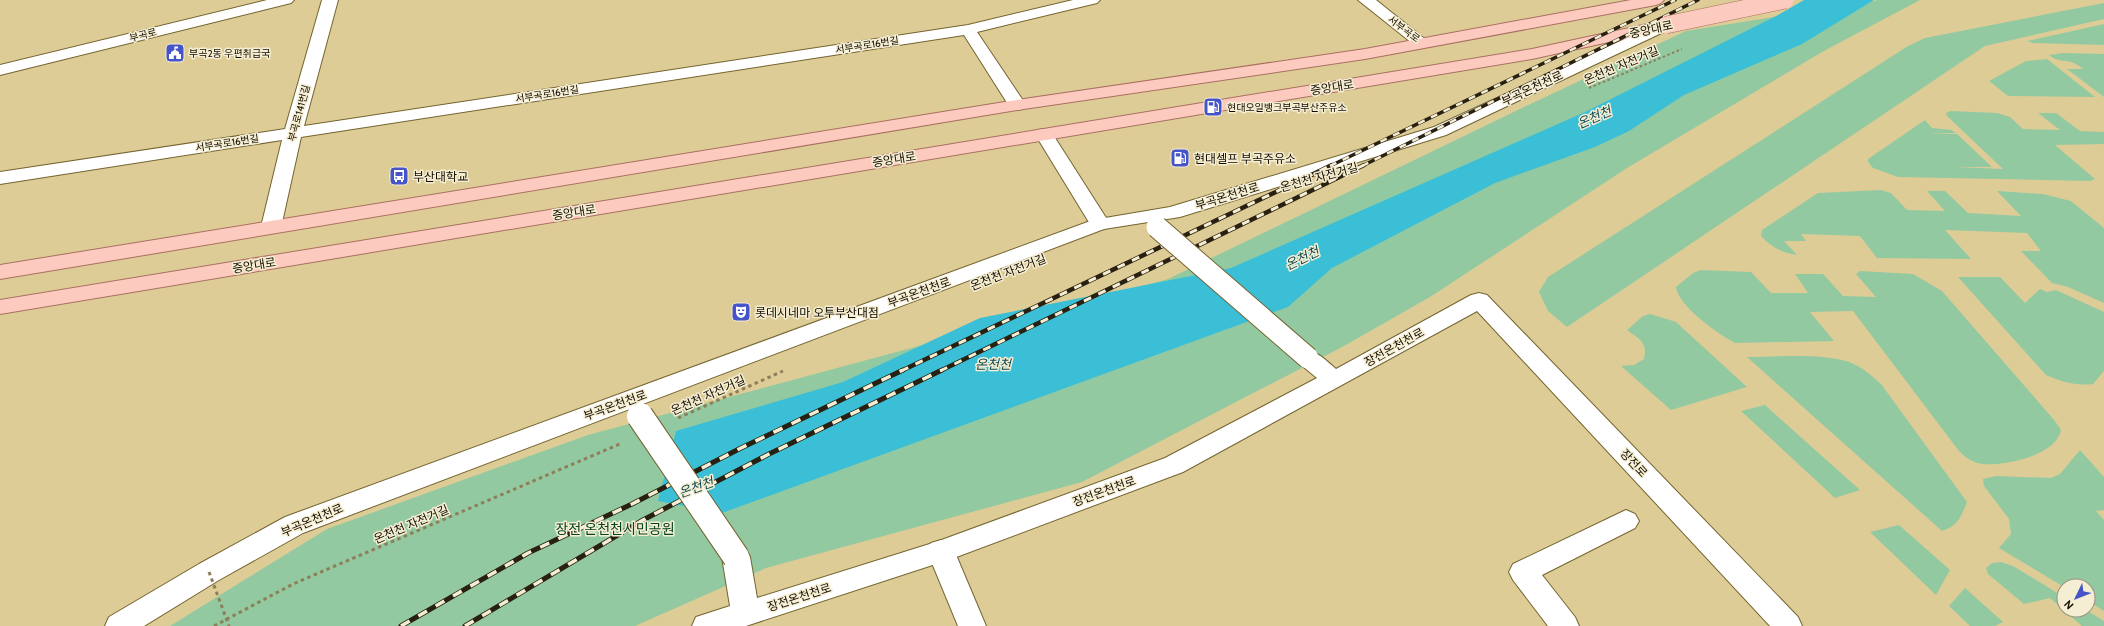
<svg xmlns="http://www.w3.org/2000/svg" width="2104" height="626" font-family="Cabin,'Noto Sans KR',sans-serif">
  <rect width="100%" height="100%" fill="#decc96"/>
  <!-- green -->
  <g fill="#93c9a1">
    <polygon points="1879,0 1920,0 1822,52 1627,168 1430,297 1344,346 1082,482 766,568 635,626 170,626 327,529 588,435 1168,279 1522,108 1686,31"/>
    <polygon points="2104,3 2104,19 1985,46 1567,327 1548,311 1539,292 1548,277 1908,46 1925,38"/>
    <polygon points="2104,24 2104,45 2033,43 2027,41"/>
    <path d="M2063 53 2104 54V97L2067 69H2083C2068 56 2061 65 2049 55Z"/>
    <polygon points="2047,59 2095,97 2008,96 1989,81 2026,61"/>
    <polygon points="1950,111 1997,113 2010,117 2023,129 2060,130 2038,113 2056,113 2080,131 2104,132 2104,144 2055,145 2095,179 2090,181 1898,177 1873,168 1868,162 1868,159 1925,120 1932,128 1951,130 1956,133 1927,134 1957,134 1992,167 1955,167 1920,133 1955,167 2003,169 1947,116 1946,113"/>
    <path d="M1881 190 1891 193 1907 210 1945 211 1927 191H1945L1968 213 2021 216 1997 191 2043 194 2071 201 2104 228V303L2068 287 2052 283 2021 251H2041L2027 233 1945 230 1971 259 1877 258 1860 236 1801 234 1806 241H1784L1797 255C1782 253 1771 247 1761 236L1762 230 1818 193Z"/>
    <path d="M1701 270 1751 272 1771 293H1808L1795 274H1823L1843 296 1876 297 1856 274 1860 271 1913 274 1942 291 2055 421 2061 430C2057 455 2005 466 1983 464 1973 463 1966 458 1959 451L1853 311 1810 312 1834 341 1735 343C1718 334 1678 306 1676 287L1693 273Z"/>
    <path d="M1958 277H2000L2025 303 2040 289 2047 292 2056 290 2104 312V371L2093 384C2075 386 2062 382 2046 375Z"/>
    <path d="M1650 314 1676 322 1747 387 1671 410 1621 366 1634 365 1644 359C1648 342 1639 339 1627 330L1643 316Z"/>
    <path d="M1747 357C1776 357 1822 353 1849 362 1861 366 1872 376 1881 384L1967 502C1961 517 1958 526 1942 531Z"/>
    <polygon points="1765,405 1860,490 1835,498 1741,411"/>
    <polygon points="2080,450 2104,477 2104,510 2096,511 2104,520 2104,611 2088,601 2088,586 2064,587 1999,548 2011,534 2009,519 1984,486 1983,479 1996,476 2051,478 2060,474"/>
    <polygon points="1899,525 1950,570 1936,595 1870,532"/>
    <polygon points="2001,562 2013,566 2064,597 2064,610 2086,610 2104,621 2104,626 2082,626 2050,598 2024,604 1988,574 1986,568 1992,563"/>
    <polygon points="1965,588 2003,622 1995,626 1970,626 1949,606"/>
  </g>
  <!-- water -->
  <polygon fill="#3abfd7" points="1804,0 1874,0 1802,44 1684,95 1629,131 1595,147 1495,183 1332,268 1288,307 722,513 658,501 676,431 843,382 980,318 1231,268 1585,112 1778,15"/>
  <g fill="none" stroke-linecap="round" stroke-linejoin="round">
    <!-- street casing -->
    <g stroke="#746430" stroke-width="2">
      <g id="street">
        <polygon points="322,0 338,0 304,126 968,25 1073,0 1100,0 1097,3 977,32 1026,105 1023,109 1017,110 1011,109 964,35 301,137 281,227 278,231 271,233 264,231 261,227 282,140 0,184 0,172 285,129"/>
        <polygon points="1358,0 1376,0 1431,44 1429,47 1417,47"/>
        <polygon points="1044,129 1050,130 1110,224 1107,228 1100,230 1093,228 1090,224 1035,134 1038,130"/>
        <polygon points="1626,510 1635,514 1639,521 1635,528 1542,575 1575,617 1579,626 1548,626 1513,580 1509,572 1513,564"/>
        <polygon points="941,540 951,543 986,626 958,626 927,551 931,543"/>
      </g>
    </g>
    <!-- secondary casing -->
    <g stroke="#746430" stroke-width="2">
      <g id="secondary">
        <polygon points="267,0 294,0 291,3 0,75 0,65"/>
        <polygon points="1666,20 1672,22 1674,25 1672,28 1446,135 1180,217 1104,229 303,533 219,580 144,626 105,626 109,617 199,564 285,517 1093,220 1170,207 1434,127"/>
        <path d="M1479 293 1487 295 1798 617 1802 626H1770L1477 311 1183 472 951 559 746 626H692L696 617 730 606 722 557 726 549 736 546 746 549 750 557 757 598 936 542 1165 458 1317 378 1300 364 1297 358 1300 352C1316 348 1324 359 1336 369L1471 295Z"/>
      </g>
    </g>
    <!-- primary casing -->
    <g stroke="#a97061" stroke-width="2">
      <g id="primary">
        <polygon points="1631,0 1664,0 1661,3 1656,5 1365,59 1017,110 0,279 0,265 1017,100 1365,49"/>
        <polygon points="1666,20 1672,22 1674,25 1672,28 1532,59 0,314 0,300 1532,49"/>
      </g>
    </g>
    <!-- path-far1 -->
    <polyline stroke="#8c7f5a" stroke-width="2" stroke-dasharray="2.5 2.5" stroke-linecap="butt" points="1589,88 1682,49"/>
    <!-- path -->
    <g stroke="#8c7f5a" stroke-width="3" stroke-dasharray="3.5 3.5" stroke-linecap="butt">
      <polyline points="678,418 783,371"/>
      <polyline points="214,626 293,584 622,443"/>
    </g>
    <!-- street -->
    <use href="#street" fill="#fff" fill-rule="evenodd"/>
    <!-- secondary -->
    <use href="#secondary" fill="#fff" fill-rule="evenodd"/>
    <!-- primary -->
    <use href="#primary" fill="#fdcabf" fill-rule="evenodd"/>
    <!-- rail-far2 casing -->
    <g stroke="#282011" stroke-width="3.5">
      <g id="rail-far2">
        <polyline points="1330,166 1675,0"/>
        <polyline points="1362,166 1698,0"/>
      </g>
    </g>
    <!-- rail-far1 casing -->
    <g stroke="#282011" stroke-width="4.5">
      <g id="rail-far1">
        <polyline points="901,371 1332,165"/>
        <polyline points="940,371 1364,165"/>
      </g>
    </g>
    <!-- rail casing -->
    <g stroke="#282011" stroke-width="5">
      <g id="rail">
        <polyline points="401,626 528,553 632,504 739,449 903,370"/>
        <polyline points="465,626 643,520 769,454 942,370"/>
      </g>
    </g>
    <!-- rail-far2 -->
    <use href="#rail-far2" stroke="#f6eed2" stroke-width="2.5" stroke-dasharray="7" stroke-linecap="butt"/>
    <!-- rail-far1 -->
    <use href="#rail-far1" stroke="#f6eed2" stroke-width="3" stroke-dasharray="8" stroke-linecap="butt"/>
    <!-- rail -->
    <use href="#rail" stroke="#f6eed2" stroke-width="3.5" stroke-dasharray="10" stroke-linecap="butt"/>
    <!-- secondary-bridge-far1 casing -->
    <g stroke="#746430" stroke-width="23" stroke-linecap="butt">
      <polyline id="secondary-bridge-far1" points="1157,227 1308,358"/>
    </g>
    <!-- secondary-bridge casing -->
    <g stroke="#746430" stroke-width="28" stroke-linecap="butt">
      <polyline id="secondary-bridge" points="640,416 736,557"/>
    </g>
    <!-- primary-bridge casing -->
    <g stroke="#a97061" stroke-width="18" stroke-linecap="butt">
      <polyline id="primary-bridge" points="1666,25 1785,0"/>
    </g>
    <!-- path-bridge -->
    <polyline stroke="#8c7f5a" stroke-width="3" stroke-dasharray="3.5 3.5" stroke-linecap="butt" points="209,572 229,626"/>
    <!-- secondary-bridge-far1 -->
    <use href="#secondary-bridge-far1" stroke="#fff" stroke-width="21"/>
    <!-- secondary-bridge -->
    <use href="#secondary-bridge" stroke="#fff" stroke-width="26"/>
    <!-- primary-bridge -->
    <use href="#primary-bridge" stroke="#fdcabf" stroke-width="17"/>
  </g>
  <!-- icons -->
  <defs>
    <g id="civic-square" transform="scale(1)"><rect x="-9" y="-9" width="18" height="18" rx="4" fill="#4555c9" stroke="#f6eed2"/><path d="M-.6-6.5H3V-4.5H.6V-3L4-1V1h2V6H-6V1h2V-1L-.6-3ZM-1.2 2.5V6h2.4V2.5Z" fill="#fff"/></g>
    <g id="fuel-square" transform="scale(1)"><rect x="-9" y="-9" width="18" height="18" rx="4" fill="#4555c9" stroke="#f6eed2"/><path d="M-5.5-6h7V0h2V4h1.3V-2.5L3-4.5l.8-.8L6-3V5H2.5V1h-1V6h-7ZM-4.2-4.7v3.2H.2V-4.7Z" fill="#fff"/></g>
    <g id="bus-square" transform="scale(1)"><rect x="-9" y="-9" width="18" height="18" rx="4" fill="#4555c9" stroke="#f6eed2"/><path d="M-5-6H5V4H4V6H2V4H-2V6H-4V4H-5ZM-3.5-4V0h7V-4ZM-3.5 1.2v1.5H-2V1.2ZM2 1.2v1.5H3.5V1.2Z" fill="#fff"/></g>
    <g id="theatre-square" transform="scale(1)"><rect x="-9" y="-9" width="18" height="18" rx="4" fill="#4555c9" stroke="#f6eed2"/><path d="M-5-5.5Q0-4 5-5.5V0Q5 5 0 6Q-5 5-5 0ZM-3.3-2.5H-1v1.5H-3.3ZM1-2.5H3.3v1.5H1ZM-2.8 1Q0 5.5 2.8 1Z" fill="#fff"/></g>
  </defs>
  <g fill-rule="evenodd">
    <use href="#civic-square" x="175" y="53"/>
    <use href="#fuel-square" x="1213" y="107"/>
    <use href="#fuel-square" x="1180" y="158"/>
    <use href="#bus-square" x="399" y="176"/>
    <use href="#theatre-square" x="741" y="312"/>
  </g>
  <g text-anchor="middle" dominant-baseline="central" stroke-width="3" stroke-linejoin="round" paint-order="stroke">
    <!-- far-street labels -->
    <g font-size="10" fill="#110b00" stroke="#f6eed2">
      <text transform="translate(1404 29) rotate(37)">서부곡로</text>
      <text transform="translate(143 35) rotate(-14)">부곡로</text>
      <text transform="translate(867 45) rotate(-9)">서부곡로16번길</text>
      <text transform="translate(547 94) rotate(-9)">서부곡로16번길</text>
      <text transform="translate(299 113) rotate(-75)">부곡로141번길</text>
      <text transform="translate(227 143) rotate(-9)">서부곡로16번길</text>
    </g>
    <!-- far-poi labels -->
    <g font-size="10" fill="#110b00" stroke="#f6eed2" text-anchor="start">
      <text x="189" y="53">부곡2동 우편취급국</text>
      <text x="1227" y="107">현대오일뱅크부곡부산주유소</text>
    </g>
    <!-- street labels -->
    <g font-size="12" fill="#110b00" stroke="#f6eed2">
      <text transform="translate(1651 29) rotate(-12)">중앙대로</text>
      <text transform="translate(1621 65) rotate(-23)">온천천 자전거길</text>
      <text transform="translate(1332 87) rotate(-9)">중앙대로</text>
      <text transform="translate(1532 88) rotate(-25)">부곡온천천로</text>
      <text transform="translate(894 159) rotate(-9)">중앙대로</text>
      <text transform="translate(1319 177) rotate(-15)">온천천 자전거길</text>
      <text transform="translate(1227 196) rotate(-17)">부곡온천천로</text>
      <text transform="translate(574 212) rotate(-9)">중앙대로</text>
      <text transform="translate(254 265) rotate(-9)">중앙대로</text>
      <text transform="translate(1008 272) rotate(-21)">온천천 자전거길</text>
      <text transform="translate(919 292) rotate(-20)">부곡온천천로</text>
      <text transform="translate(1394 347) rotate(-29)">장전온천천로</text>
      <text transform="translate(708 395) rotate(-24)">온천천 자전거길</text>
      <text transform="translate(615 405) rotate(-20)">부곡온천천로</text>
      <text transform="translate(1634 463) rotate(47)">장전로</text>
      <text transform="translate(1104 491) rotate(-20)">장전온천천로</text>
      <text transform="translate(312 520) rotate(-23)">부곡온천천로</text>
      <text transform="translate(411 524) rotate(-23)">온천천 자전거길</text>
      <text transform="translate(799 597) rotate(-18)">장전온천천로</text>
    </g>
    <!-- poi labels -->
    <g font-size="12" fill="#110b00" stroke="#f6eed2" text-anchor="start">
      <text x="1194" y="158">현대셀프 부곡주유소</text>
      <text x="413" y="176">부산대학교</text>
      <text x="755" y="312">롯데시네마 오투부산대점</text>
    </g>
    <!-- water labels -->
    <g font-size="13" font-style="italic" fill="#0d4751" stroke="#f6eed2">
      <text transform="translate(1594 117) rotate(-24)">온천천</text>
      <text transform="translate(1302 258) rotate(-26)">온천천</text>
      <text x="993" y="364">온천천</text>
      <text transform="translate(696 487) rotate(-20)">온천천</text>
    </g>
    <!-- near-park labels -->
    <g font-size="14" fill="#024420" stroke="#f6eed2">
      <text x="615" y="529">장전 온천천시민공원</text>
    </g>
  </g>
  <!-- north arrow -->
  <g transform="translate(2076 598) rotate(227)"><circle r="19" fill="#f6eed2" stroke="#9a937e"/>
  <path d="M0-3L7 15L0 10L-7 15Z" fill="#4555c9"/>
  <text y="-6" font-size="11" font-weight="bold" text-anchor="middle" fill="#110b00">N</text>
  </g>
</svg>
